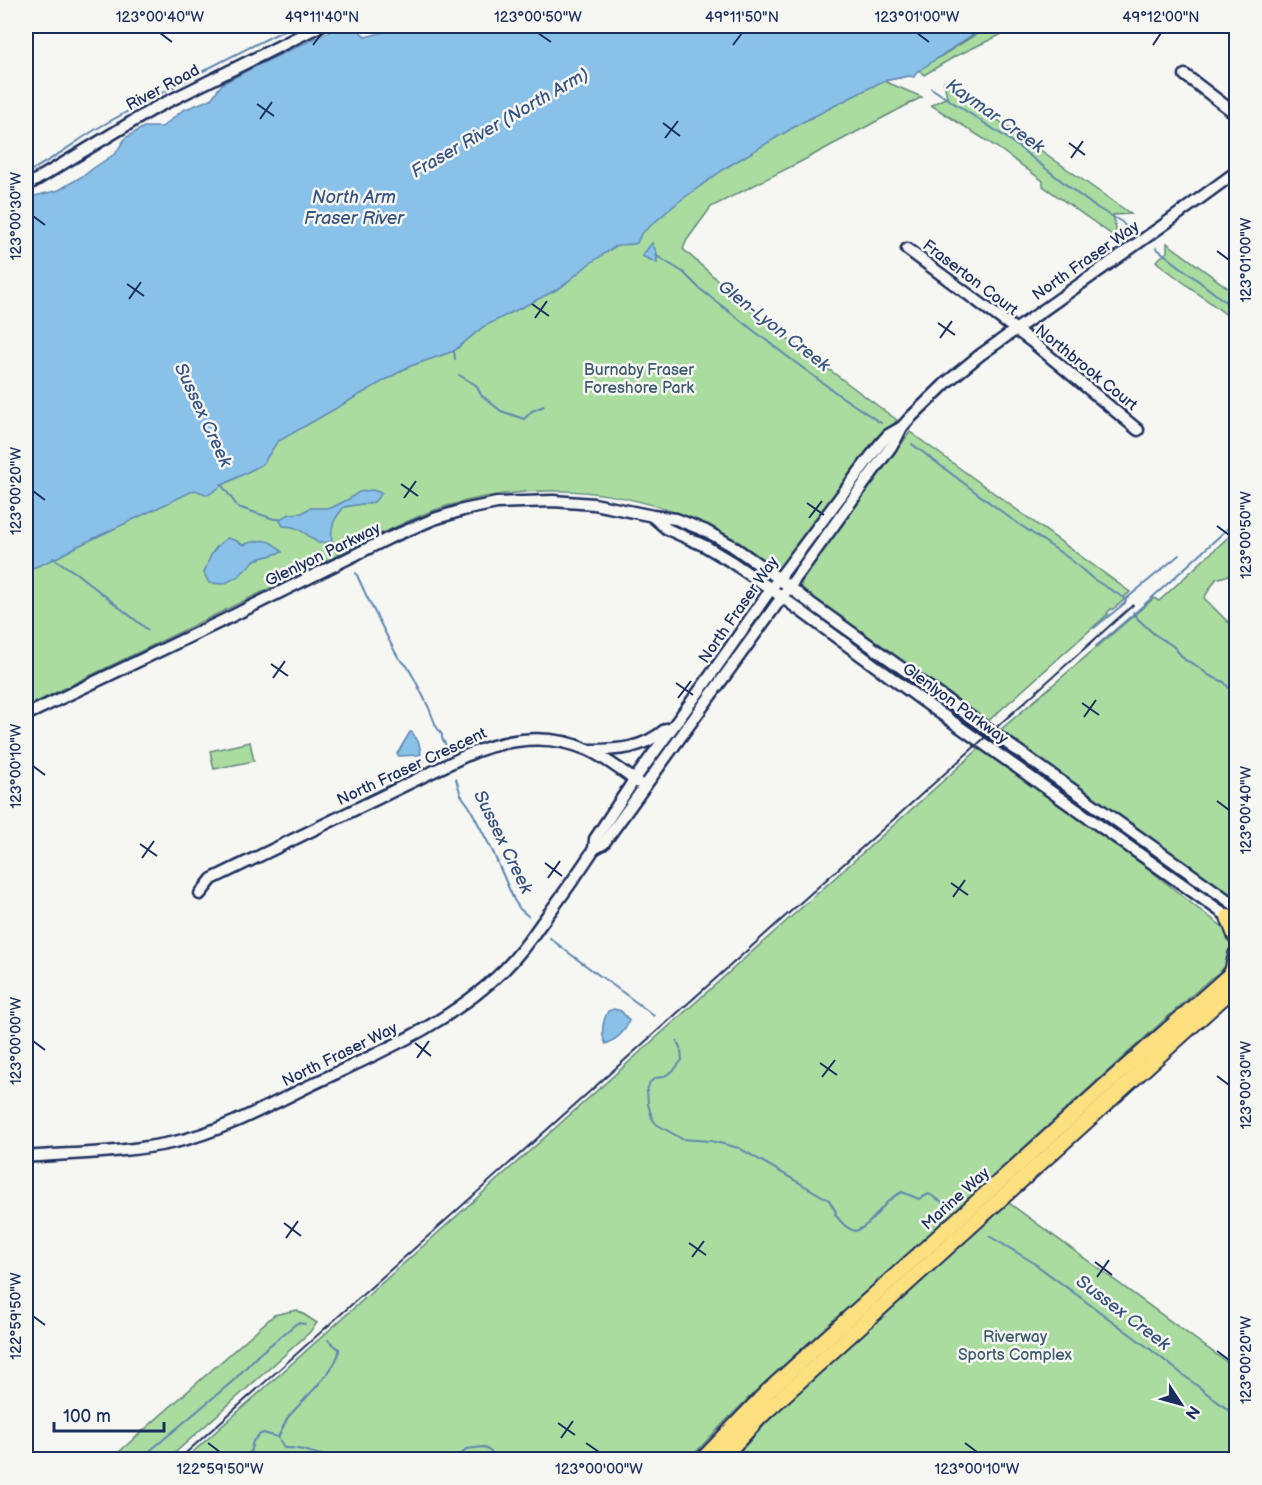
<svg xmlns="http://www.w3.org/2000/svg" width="1262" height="1485" font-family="'Balsamiq Sans',sans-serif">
  <rect width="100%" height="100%" fill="#f6f6f2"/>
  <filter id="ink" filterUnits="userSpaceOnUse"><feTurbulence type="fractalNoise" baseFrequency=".0167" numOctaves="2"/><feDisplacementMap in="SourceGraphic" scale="12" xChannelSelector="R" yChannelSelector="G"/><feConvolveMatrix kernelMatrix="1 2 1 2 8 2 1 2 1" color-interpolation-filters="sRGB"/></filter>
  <g filter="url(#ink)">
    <!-- green -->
    <g fill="#a9dc9e" stroke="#62867e" stroke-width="1.5">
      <polygon points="989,26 975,33 935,60 973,36 992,26 1019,26 954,57 924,75 920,70 917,72 919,31"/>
      <path d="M909 76 884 81 922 97 800 162 711 207 687 240 683 249 761 319 897 420 859 464 782 567 778 569 773 568C745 550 717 530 686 517 611 486 529 483 451 505 428 511 406 522 383 533L26 707V547L215 472 639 215 824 84Z"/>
      <polygon points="944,82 1131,214 1113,215 1118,239 1043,186 1043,181 998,148 931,105 947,97"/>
      <polygon points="1167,243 1236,294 1236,322 1159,264 1156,261 1167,252"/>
      <path d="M910 432 1130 592 1123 598 1124 600 1113 609H1111L1107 613 1108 614 986 723 805 592C801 588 800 583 803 578Z"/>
      <polygon points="1236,530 1236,573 1216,579 1204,598 1228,622 1233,607 1236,607 1236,900 998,732 1154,598 1159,601"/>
      <polygon points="250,742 254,761 214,769 210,751"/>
      <path d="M981 747 1135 858 1196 907 1226 929 1234 943V948L1229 962 1221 971 1210 979C1107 1071 1006 1164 904 1257 832 1323 755 1386 690 1459L184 1460Z"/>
      <polygon points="1013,753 1225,902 1222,906 1010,757"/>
      <polygon points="1009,1203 1236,1369 1236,1459 732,1460 775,1414 800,1390 966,1240"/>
      <polygon points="297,1310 317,1323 309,1333 168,1459 111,1459 274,1315"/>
    </g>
    <!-- water -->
    <g fill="#8ac1e8" stroke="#5e87b1" stroke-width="1.5">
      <path d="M341 26 355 27 366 37 405 26H989L975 33 917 72 914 77 909 76 883 81 801 123 727 167 677 203 641 234 637 243C630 246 623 243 616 246L589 264 560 288 483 327 454 351 408 367 277 442 263 464 223 485 208 495 195 490 78 546 54 559 26 571V198L59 190 86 174 92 169 116 153 125 138 144 127H162L183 110 211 99 222 84 254 67Z"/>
      <polygon points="652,243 657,253 657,263 642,256"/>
      <path d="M372 490 382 493 374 502 344 507C334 519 330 526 332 542L318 543C305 534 300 526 283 526L279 519 290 514 302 513 310 508H331L349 499 359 492Z"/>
      <path d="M227 538 237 541 243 545C260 539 270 537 282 552L255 560 239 576 224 584 209 583 204 573C210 556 212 549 227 538Z"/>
      <polygon points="410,732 412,732 419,743 421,754 418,755 399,756 397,754"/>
      <path d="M614 1009 621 1011 629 1020C626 1031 617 1039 606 1044 600 1034 603 1020 608 1011Z"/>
    </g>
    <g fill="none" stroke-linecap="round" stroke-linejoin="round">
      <!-- stream -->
      <g stroke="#5e87b1" stroke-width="2">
        <polyline points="931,88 1007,138 1078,194 1094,206 1122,222 1130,232"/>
        <path d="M26 173C53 160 77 140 103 125 166 90 229 57 293 26"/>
        <polyline points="1156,248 1236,310"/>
        <polyline points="655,255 683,272 700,289 784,354 839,395 881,423"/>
        <polyline points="454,351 455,359"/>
        <polyline points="459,375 476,385 481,395 501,411 524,419 532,411 544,406"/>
        <polyline points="912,444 1010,518 1070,559 1093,579 1126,599 1125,603 1094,628"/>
        <polyline points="221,484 238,507 274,519 280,519"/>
        <polyline points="53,558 76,573 148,630"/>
        <polyline points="356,573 367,597 393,648 398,657 407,666 414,678 429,708 436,726 442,735 442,738 449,751"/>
        <polyline points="1126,599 1179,555"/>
        <polyline points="1133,612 1138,619 1154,634 1173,646 1185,660 1194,664 1210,676 1224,682 1236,697"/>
        <path d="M1096 646C1145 606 1190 563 1236 521"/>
        <polyline points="456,779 461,795 469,806 493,852 514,900 520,909 528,916"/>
        <path d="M550 938C584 966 620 989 654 1016"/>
        <path d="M677 1041 681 1050 682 1060 674 1070 663 1077 656 1078 650 1082 647 1090 648 1104 652 1118 656 1124 682 1139 711 1141 739 1148 829 1200 836 1212 835 1214C841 1222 846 1229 856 1231 876 1223 882 1200 902 1192L919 1199 929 1194 952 1208"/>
        <polyline points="989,1236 1031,1261 1146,1346 1236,1416"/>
        <path d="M278 1437C282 1430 285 1422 289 1416 301 1402 340 1367 339 1349L328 1340"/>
        <path d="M278 1437 284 1448C301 1447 307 1452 322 1455 333 1457 344 1456 355 1460"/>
        <polyline points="139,1460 233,1381 258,1355 297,1323 305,1324"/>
        <polyline points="243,1460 250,1453 253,1441 259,1435 263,1433 278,1437"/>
        <polyline points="457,1460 466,1449 484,1447 502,1460"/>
      </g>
      <!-- minor casing -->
      <g stroke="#1b2f5e" stroke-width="15">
        <g id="minor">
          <polyline points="1185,75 1236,114"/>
          <polyline points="26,186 155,108 320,26"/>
          <polyline points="907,249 1031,341 1138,430"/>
          <polyline points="653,517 667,529 705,546 730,561 771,589 923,701 1233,920"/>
          <polyline points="26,715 224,620 389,538 434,519 463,510 497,503 553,501 594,504 653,516 676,519 706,531 731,545 778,578 802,597 1236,906"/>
          <path d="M590 750C620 750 642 749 666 729"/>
          <polyline points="594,849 595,839 634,780 708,679 771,589 880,444 888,435 902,427"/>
          <path d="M200 894 212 879 465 756C504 739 547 732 588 750 606 758 623 772 639 783"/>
          <path d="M26 1157C75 1153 126 1153 175 1142 222 1131 266 1107 309 1086 378 1053 449 1024 504 970 518 956 530 940 541 924 559 900 577 875 594 849L603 844 895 441 902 427 910 418 947 382 980 355 1162 226 1236 172"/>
        </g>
      </g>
      <!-- major casing -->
      <g stroke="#1b2f5e" stroke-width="18">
        <g id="major">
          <polyline points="1228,917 1236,938"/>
          <polyline points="1232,972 1236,954"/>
          <polyline points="702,1460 767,1392 1107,1084 1236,969"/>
          <polyline points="720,1460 761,1416 1236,986"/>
        </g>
      </g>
      <!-- minor -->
      <use href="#minor" stroke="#f6f6f2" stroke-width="10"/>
      <!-- major -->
      <use href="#major" stroke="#fce080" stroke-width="14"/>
      <!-- rail -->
      <polyline stroke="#1b2f5e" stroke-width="2" points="178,1460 1133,605"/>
    </g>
  </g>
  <!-- ticks -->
  <path fill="none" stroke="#1b2f5e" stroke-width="2" d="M160 33 172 42M538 33 551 42M917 33 929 42M313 45 322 33M733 45 742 33M1153 45 1161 33M257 104 274 116M260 119 272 102M663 123 680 136M665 138 678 121M1069 143 1085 155M1071 158 1083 141M33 216 45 225M1217 251 1229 260M127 284 144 296M129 299 141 282M532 304 549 316M535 318 547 301M938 323 955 335M940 338 952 321M401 484 418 496M33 491 45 500M404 498 416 481M807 503 824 515M809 518 822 501M1217 526 1229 535M271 664 288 676M273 678 285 661M676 683 693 695M678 698 691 681M1082 703 1099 715M1084 717 1096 700M33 766 45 775M1217 801 1229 810M140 844 157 856M142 858 154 841M545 863 562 876M548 878 560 861M951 883 968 895M953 897 965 880M33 1041 45 1050M415 1043 431 1056M417 1058 429 1041M820 1063 837 1075M1217 1076 1229 1085M822 1077 835 1060M284 1223 301 1236M286 1238 298 1221M689 1243 706 1255M692 1257 704 1241M1095 1262 1112 1275M1097 1277 1109 1260M33 1316 45 1325M1217 1351 1229 1360M558 1423 575 1435M561 1438 573 1421M208 1443 220 1452M586 1443 599 1452M965 1443 977 1452"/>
  <g text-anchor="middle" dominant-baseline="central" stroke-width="5" stroke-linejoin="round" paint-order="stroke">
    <!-- street labels -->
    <g font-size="16" fill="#1b2f5e" stroke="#f6f6f2">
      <text transform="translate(163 88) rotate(-28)">River Road</text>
      <text transform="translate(1086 261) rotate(-35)">North Fraser Way</text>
      <text transform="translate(970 278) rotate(37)">Fraserton Court</text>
      <text transform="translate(1086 368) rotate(39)">Northbrook Court</text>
      <text transform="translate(323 555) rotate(-26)">Glenlyon Parkway</text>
      <text transform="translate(739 610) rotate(-55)">North Fraser Way</text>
      <text transform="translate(955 704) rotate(36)">Glenlyon Parkway</text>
      <text transform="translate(412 767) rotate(-25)">North Fraser Crescent</text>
      <text transform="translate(340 1055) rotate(-26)">North Fraser Way</text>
      <text transform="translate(956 1199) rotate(-42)">Marine Way</text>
    </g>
    <!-- park labels -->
    <g font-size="16" fill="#3e5a6e" stroke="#f6f6f2">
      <text x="639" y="370">Burnaby Fraser<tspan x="639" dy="18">Foreshore Park</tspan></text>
      <text x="1015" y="1337">Riverway<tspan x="1015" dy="18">Sports Complex</tspan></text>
    </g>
    <!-- water labels -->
    <g font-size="18" font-style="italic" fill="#375480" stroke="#f6f6f2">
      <text transform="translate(995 116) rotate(35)">Kaymar Creek</text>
      <text transform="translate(500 123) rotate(-30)">Fraser River (North Arm)</text>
      <text x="354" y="197">North Arm<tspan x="354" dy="21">Fraser River</tspan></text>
      <text transform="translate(774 326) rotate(38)">Glen-Lyon Creek</text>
      <text transform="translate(203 415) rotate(65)">Sussex Creek</text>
      <text transform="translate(503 842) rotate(64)">Sussex Creek</text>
      <text transform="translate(1123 1313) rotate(37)">Sussex Creek</text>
    </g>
  </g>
  <!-- margin -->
  <rect width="1262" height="1485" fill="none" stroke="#f6f6f2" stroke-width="66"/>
  <!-- north arrow -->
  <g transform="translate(1181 1404) rotate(126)" stroke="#f6f6f2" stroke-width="4.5" paint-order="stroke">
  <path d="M0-4.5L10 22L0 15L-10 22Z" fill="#1b2f5e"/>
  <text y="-9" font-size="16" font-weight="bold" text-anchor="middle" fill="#1b2f5e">N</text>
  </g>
  <!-- scale -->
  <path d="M54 1422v9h110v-9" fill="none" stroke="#1b2f5e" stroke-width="3"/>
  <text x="63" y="1422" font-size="18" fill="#1b2f5e" stroke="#f6f6f2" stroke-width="4.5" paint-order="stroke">100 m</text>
  <rect x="33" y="33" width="1196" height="1419" fill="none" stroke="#1b2f5e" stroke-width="2"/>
  <g font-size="15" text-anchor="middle" fill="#1b2f5e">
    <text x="160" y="22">123°00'40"W</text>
    <text x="322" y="22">49°11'40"N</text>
    <text x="538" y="22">123°00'50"W</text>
    <text x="742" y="22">49°11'50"N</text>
    <text x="917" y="22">123°01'00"W</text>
    <text x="1161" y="22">49°12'00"N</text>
    <text transform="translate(16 216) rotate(-90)" y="5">123°00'30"W</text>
    <text transform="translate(1246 260) rotate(-90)" y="5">123°01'00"W</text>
    <text transform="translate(16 491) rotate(-90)" y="5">123°00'20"W</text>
    <text transform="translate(1246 535) rotate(-90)" y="5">123°00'50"W</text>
    <text transform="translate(16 766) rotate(-90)" y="5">123°00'10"W</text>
    <text transform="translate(1246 810) rotate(-90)" y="5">123°00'40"W</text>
    <text transform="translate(16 1041) rotate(-90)" y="5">123°00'00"W</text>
    <text transform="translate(1246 1085) rotate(-90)" y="5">123°00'30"W</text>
    <text transform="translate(16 1316) rotate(-90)" y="5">122°59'50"W</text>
    <text transform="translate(1246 1360) rotate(-90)" y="5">123°00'20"W</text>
    <text x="220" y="1474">122°59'50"W</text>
    <text x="599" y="1474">123°00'00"W</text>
    <text x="977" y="1474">123°00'10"W</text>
  </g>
</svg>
